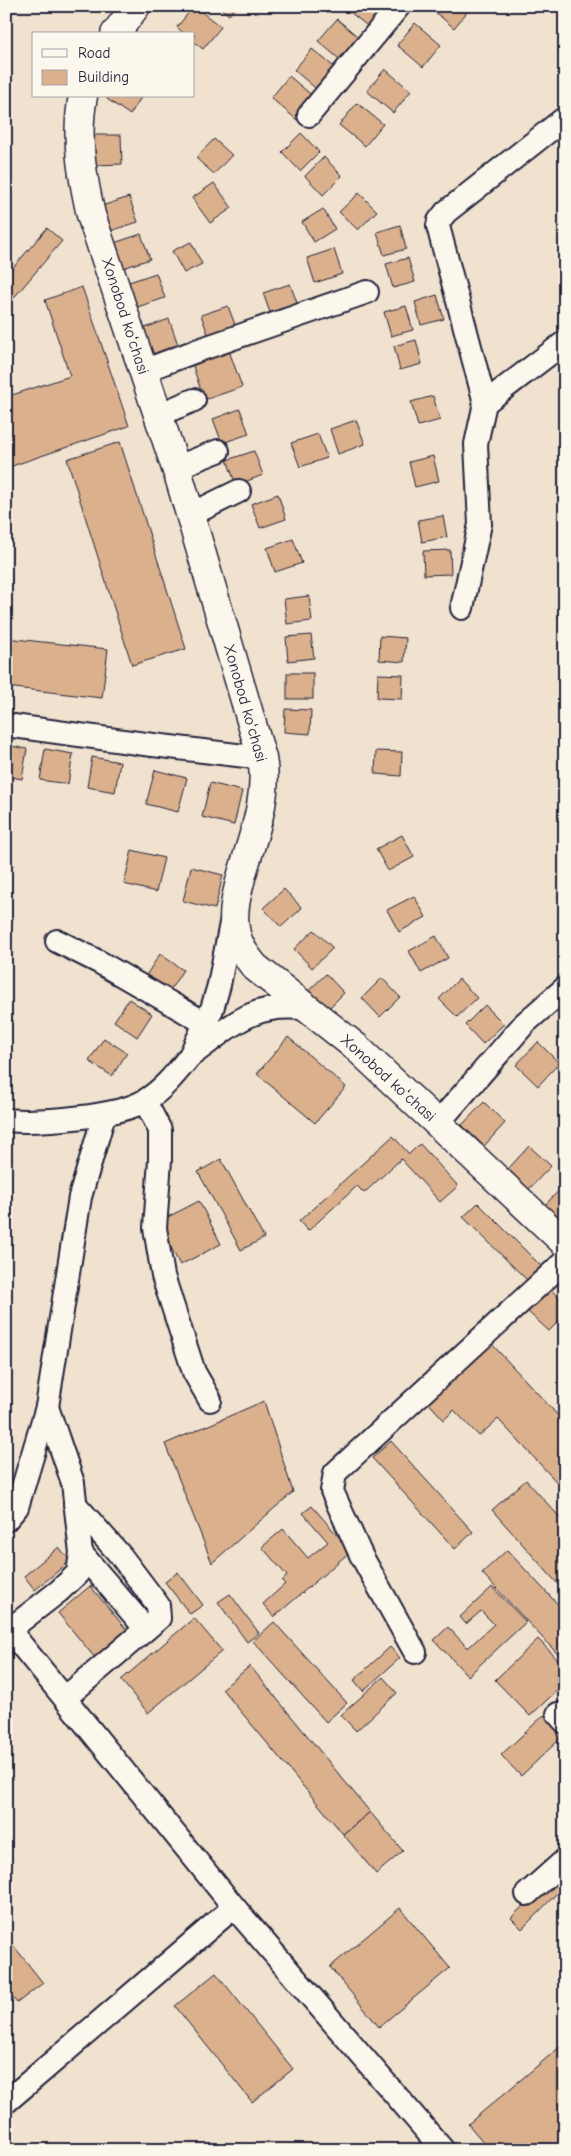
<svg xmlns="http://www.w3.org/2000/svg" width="571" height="2156" font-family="'Comic Neue',sans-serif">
  <rect width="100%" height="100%" fill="#f1e2cf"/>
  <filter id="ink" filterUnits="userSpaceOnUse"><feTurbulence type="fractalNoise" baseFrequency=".02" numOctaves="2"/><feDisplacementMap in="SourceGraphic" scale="10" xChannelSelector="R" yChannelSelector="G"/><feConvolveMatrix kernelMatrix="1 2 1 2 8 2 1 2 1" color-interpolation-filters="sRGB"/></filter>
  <g filter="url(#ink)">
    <!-- building -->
    <g fill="#dbb08c" stroke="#22223b">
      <polygon points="194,6 221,27 203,49 194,42 194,34 184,34 177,27"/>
      <polygon points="218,6 237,6 229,15"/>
      <polygon points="346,6 388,6 371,29 345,8"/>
      <polygon points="428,6 472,6 454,28"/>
      <polygon points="337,19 363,41 344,63 318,41"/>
      <polygon points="415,23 441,45 423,67 397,45"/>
      <polygon points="312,49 338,70 320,92 294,70"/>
      <polygon points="385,69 411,91 393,113 367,91"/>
      <polygon points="289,76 315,98 297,120 271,98"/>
      <polygon points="109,96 142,96 130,115 107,99"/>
      <polygon points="357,103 383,124 365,146 339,125"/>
      <polygon points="301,133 319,152 300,171 282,152"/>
      <polygon points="94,135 121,135 122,164 95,165"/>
      <polygon points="214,139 232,155 214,174 196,158"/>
      <polygon points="324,157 342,176 323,195 305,176"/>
      <polygon points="214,183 232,208 210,223 192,198"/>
      <polygon points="359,193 377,211 358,230 339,212"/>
      <polygon points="129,197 138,222 110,231 102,206"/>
      <polygon points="323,209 335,229 314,242 302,222"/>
      <polygon points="400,225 406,249 384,255 377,232"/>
      <polygon points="47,228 62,241 6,307 6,276"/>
      <polygon points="141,234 150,259 123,268 114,243"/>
      <polygon points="191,242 202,264 184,273 172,251"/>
      <polygon points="334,249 342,274 315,283 307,258"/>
      <polygon points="408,258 415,282 393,288 386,264"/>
      <polygon points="156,273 165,298 137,307 129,282"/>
      <polygon points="290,284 299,308 272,318 263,293"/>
      <polygon points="82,287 129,426 6,468 6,397 70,376 45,300"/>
      <polygon points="437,295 444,319 421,325 415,302"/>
      <polygon points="228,306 237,330 210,340 201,315"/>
      <polygon points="406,306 413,330 391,336 384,312"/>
      <polygon points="169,319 181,353 153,362 142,329"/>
      <polygon points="416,340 422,364 400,370 394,346"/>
      <polygon points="227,345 242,387 204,400 190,357"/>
      <polygon points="433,396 440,420 418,426 411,402"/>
      <polygon points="240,409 249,434 222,443 213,419"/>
      <polygon points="356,420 365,444 338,454 330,429"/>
      <polygon points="318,434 327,458 300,467 291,443"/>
      <polygon points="120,442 186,649 132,665 67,459"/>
      <polygon points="254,451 263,475 236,485 227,460"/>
      <polygon points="433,456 439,481 415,487 409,462"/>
      <polygon points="278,494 286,519 260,528 251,504"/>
      <polygon points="443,516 447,537 422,542 418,520"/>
      <polygon points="293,539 302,563 275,572 267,548"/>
      <polygon points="450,550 451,574 424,575 423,551"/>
      <polygon points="309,596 312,621 287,624 284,599"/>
      <polygon points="311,635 314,658 288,661 286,637"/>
      <polygon points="380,636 406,638 404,662 379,660"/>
      <polygon points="6,638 108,649 102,698 6,687"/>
      <rect x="287" y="673" width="26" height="26"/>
      <polygon points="378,674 403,675 402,699 377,698"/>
      <polygon points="285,709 311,710 310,734 284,732"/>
      <polygon points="6,745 27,749 22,779 6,776"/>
      <polygon points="45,749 73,754 68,784 40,780"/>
      <polygon points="376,751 402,752 401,776 375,774"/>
      <polygon points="92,757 120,762 115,792 87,787"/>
      <polygon points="155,770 187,778 178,812 146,804"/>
      <polygon points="210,783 242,791 234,825 202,817"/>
      <polygon points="402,835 414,857 388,871 376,849"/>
      <polygon points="132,850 164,858 156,892 124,884"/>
      <polygon points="191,867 223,875 215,909 183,901"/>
      <polygon points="284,889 302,908 281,927 263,908"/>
      <polygon points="414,896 426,917 399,932 387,910"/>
      <polygon points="314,930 333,948 312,968 294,949"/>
      <polygon points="436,936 448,958 421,973 409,951"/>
      <polygon points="160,954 183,970 168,993 145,977"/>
      <polygon points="326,974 344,993 324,1013 305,994"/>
      <polygon points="382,978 400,997 380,1017 362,998"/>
      <polygon points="459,979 477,998 457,1017 439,999"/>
      <polygon points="129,999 152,1014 137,1037 114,1021"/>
      <polygon points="485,1005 504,1024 483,1044 465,1025"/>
      <polygon points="288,1037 346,1087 315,1123 257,1074"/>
      <polygon points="104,1038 127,1053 112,1076 89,1061"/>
      <polygon points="538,1042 559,1063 538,1086 516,1065"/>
      <polygon points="484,1102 505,1123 484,1146 462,1125"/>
      <polygon points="393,1136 409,1154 420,1144 458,1186 440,1202 401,1159 364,1193 357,1186 308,1231 299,1221"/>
      <polygon points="529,1146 551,1166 529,1189 508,1169"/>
      <polygon points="221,1159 264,1238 241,1250 198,1172"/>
      <polygon points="565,1184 565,1223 545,1205"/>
      <polygon points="199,1201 221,1244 180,1265 158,1222"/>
      <polygon points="478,1203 544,1269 530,1283 463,1217"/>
      <polygon points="549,1288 565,1303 565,1315 549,1331 527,1311"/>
      <polygon points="488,1340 565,1423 565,1491 498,1419 479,1436 454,1410 444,1420 425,1399"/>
      <polygon points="264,1401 293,1492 212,1563 165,1444"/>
      <polygon points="391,1441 473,1532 455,1549 372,1458"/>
      <polygon points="526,1480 565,1523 565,1592 492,1510"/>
      <polygon points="312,1506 351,1551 274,1617 263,1604 285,1584 282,1581 287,1576 262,1547 283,1529 308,1558 328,1542 303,1513"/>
      <polygon points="59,1547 70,1561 35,1590 24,1576"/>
      <polygon points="507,1550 565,1612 565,1662 482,1573"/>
      <polygon points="178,1572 203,1605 190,1614 165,1582"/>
      <polygon points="90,1586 132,1636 100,1664 58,1613"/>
      <polygon points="492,1587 526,1622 468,1676 434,1640 448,1627 468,1648 494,1624 481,1611 466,1624 460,1617"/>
      <polygon points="230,1594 259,1633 247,1642 218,1602"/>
      <polygon points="194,1618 222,1651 148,1713 121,1680"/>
      <polygon points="274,1622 347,1703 326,1722 253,1641"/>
      <polygon points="538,1639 565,1667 565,1683 530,1716 495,1680"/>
      <polygon points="390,1647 400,1658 363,1691 354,1680"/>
      <polygon points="250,1666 370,1812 343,1834 222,1689"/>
      <polygon points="383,1677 397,1693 356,1731 341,1715"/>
      <polygon points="544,1715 563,1736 521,1776 501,1755"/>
      <polygon points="370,1812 403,1851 376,1874 343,1834"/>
      <polygon points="558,1870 565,1877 565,1885 522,1929 511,1918"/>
      <polygon points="400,1908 450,1968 379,2027 330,1967"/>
      <polygon points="6,1936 43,1983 17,2003 6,1990"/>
      <polygon points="216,1973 293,2069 252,2102 175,2006"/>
      <polygon points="561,2046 565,2051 565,2150 490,2150 468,2124"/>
    </g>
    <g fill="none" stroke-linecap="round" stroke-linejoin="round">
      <!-- minor casing -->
      <g stroke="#22223b" stroke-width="26">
        <g id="minor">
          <polyline points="309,115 399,6"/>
          <polyline points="565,118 446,212 439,221 438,226 485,403 565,342"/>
          <polyline points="143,371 196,351 367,292"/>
          <polyline points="158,415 194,400"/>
          <polyline points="175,468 218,451"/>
          <polyline points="190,515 239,491"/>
          <polyline points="462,608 480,524 476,444 485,403"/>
          <polyline points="6,725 145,744 262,758"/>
          <path d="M232 918 219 985 212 1009 190 1056C232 1026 252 1001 308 1009"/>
          <polyline points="57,941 99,962 205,1023"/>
          <polyline points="145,1101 160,1130 160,1160 155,1228 163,1276 194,1372 210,1400"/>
          <path d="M6 1120C39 1123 119 1117 146 1100 164 1089 177 1072 190 1056"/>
          <polyline points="438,1123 525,1023 565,988"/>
          <polyline points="6,1520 17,1507 47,1407 80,1197 104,1115"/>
          <polyline points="81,1553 146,1629"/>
          <polyline points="6,1626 234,1907 443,2150"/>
          <polyline points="9,1630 59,1591 78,1573 81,1553 73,1483 47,1407"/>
          <polyline points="415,1652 361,1555 332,1491 335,1473 565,1261"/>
          <polyline points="65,1698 159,1618 158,1605 121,1556 75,1504"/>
          <polyline points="558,1714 565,1722"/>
          <polyline points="527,1894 565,1860"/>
          <polyline points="6,2102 234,1907"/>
        </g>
      </g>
      <!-- major casing -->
      <g stroke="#22223b" stroke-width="31">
        <g id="major">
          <polyline points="115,34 136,6"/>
          <path d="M83 96C75 137 82 175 91 215L180 480 262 758C269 797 253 836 242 874 237 893 231 914 236 934 239 947 247 957 255 967L356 1047 565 1243"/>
        </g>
      </g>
      <!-- minor -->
      <use href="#minor" stroke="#fbf7ec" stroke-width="22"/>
      <!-- major -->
      <use href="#major" stroke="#fbf7ec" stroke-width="28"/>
    </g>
  </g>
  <g text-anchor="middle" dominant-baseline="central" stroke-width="4" stroke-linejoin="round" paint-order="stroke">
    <!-- street labels -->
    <g font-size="16" fill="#22223b" stroke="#fbf7ec">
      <text transform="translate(125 316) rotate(72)">Xonobod koʻchasi</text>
      <text transform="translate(245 703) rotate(74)">Xonobod koʻchasi</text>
      <text transform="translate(388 1078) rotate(42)">Xonobod koʻchasi</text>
    </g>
  </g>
  <!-- margin -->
  <rect width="571" height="2156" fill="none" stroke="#fbf7ec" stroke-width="25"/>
  <rect x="12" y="12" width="546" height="2131" fill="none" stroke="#22223b" stroke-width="2" filter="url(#ink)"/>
  <!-- legend -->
  <rect x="32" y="32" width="162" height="65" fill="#fbf7ec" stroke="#a4a2a5"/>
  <rect x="42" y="49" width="25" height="8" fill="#fbf7ec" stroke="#a4a2a5"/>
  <text x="78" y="58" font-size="15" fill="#22223b">Road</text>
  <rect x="42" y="70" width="25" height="15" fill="#dbb08c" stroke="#a4a2a5"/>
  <text x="78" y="82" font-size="15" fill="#22223b">Building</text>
</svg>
